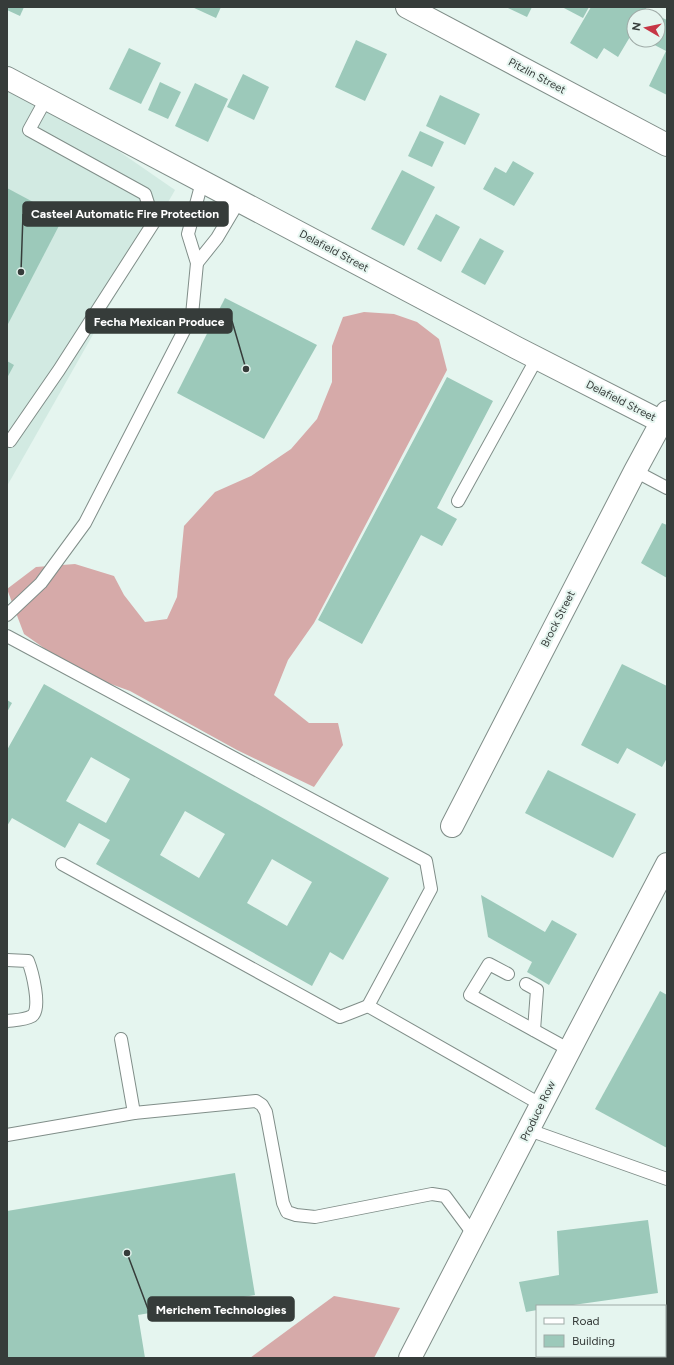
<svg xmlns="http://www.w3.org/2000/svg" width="674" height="1365" font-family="Figtree,sans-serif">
  <rect width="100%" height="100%" fill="#e5f5ef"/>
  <!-- built -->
  <polygon fill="#d2eae2" points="7,74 175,190 7,486"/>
  <!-- forest -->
  <g fill="#d6aaa9">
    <polygon points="364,312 394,314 417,322 439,339 447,370 314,623 288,660 274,695 309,723 338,723 343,745 314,787 237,750 130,691 78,672 24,634 7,589 36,567 75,564 114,576 124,595 145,622 167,619 177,597 184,526 215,492 251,476 291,449 317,419 332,382 332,346 343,317"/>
    <polygon points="334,1296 400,1308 374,1358 250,1358"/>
  </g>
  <!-- building -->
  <g fill="#9cc9ba" fill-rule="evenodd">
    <polygon points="7,7 24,7 20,16 7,10"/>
    <polygon points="192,7 221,7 216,18"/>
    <polygon points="506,7 532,7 527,17"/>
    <polygon points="562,7 589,7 583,18"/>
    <polygon points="591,7 647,7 642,16 634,16 634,30 618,57 604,48 597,59 570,43"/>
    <polygon points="654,14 667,20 667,95 649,86 666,51 645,40 658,40 658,16 653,16"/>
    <polygon points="356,40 387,54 365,101 335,87"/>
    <polygon points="129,48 161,63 141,104 109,89"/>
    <polygon points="243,74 269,87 254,120 227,107"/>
    <polygon points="160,82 181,92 168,119 148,110"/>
    <polygon points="195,83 228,99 208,142 175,126"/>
    <polygon points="440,95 480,114 465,145 426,126"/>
    <polygon points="420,131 444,142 432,167 408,156"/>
    <polygon points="513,161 534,173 514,206 483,189 495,167 506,173"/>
    <polygon points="402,170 435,187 404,246 371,229"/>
    <polygon points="7,188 63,218 7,326"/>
    <polygon points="436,214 460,227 441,262 417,249"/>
    <polygon points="480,238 504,251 485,285 461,272"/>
    <polygon points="225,298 317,345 264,439 177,393"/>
    <polygon points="7,361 14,365 7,378"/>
    <polygon points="447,377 493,401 437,508 457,519 442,546 421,535 362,644 318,620"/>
    <polygon points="662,523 667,525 667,578 641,563"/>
    <polygon points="622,664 667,686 667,758 662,767 627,748 618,764 581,745"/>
    <path d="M44 684 389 878 343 960 330 952 312 986 96 864 110 840 79 823 65 848 12 818 7 826V750ZM91 757 130 779 106 823 66 801ZM185 811 225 834 199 878 160 855ZM272 859 312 882 287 926 247 903Z"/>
    <polygon points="7,700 12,703 7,712"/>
    <polygon points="548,770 636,814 613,858 525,813"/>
    <polygon points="481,895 545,932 552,920 577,934 549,985 527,972 532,962 488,937"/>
    <polygon points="660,991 667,995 667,1148 595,1109"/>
    <polygon points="235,1173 255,1295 138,1315 145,1358 7,1358 7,1211"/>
    <polygon points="648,1220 658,1293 566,1306 537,1306 537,1310 526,1312 519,1282 559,1275 557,1231"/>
  </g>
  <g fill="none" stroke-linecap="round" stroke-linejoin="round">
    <!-- lane casing -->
    <g stroke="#808e89" stroke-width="14">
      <g id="lane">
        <polyline points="197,263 217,238 239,201"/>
        <polyline points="7,440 10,441 59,370 154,222 145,194 29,130 46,99"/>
        <polyline points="635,471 667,488"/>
        <polyline points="458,501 537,358"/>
        <polyline points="7,615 41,583 85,523 192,315 197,263 188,234 202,182"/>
        <polyline points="7,636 426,861 431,889 368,1006 540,1104"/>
        <polyline points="62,864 340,1017 368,1006"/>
        <path d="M7 960 28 961C32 971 42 1009 32 1016 25 1020 15 1020 7 1021"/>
        <polyline points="508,974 489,964 470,995 568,1049"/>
        <polyline points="526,984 537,990 534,1030"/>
        <polyline points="121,1039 134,1113"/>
        <polyline points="529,1130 667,1179"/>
        <polyline points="7,1135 134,1113 256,1101 262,1105 266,1112 283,1203 287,1212 296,1215 315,1217 432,1194 445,1196 474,1235"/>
        <polyline points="665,1349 667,1349"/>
        <polyline points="599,1358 614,1356"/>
      </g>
    </g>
    <!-- street casing -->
    <g stroke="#808e89" stroke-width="24">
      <g id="street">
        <polyline points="407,7 667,145"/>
        <polyline points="7,78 517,348 662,422"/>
        <polyline points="452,826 635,471 667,412"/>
        <path d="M410 1358C496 1193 580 1028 667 864"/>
      </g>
    </g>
    <!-- lane -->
    <use href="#lane" stroke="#fff" stroke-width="12"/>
    <!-- street -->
    <use href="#street" stroke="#fff" stroke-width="22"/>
  </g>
  <g text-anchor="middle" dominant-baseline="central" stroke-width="4" stroke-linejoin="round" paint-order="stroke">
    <!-- street labels -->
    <g font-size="11" fill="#363c3a" stroke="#e5f5ef">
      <text transform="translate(537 76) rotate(28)">Pitzlin Street</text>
      <text transform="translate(334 251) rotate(28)">Delafield Street</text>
      <text transform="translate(621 401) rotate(27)">Delafield Street</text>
      <text transform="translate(558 619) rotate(-63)">Brock Street</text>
      <text transform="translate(538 1111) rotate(-64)">Produce Row</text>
    </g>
  </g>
  <!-- callouts -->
  <path fill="none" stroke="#363c3a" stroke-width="1.5" d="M21 272L23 214M246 369L232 321M127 1253L148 1309"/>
  <g fill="#363c3a" stroke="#e5f5ef" stroke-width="1.5">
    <circle cx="21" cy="272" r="4"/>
    <circle cx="246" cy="369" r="4"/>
    <circle cx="127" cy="1253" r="4"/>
  </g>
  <g fill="#363c3a" stroke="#363c3a" stroke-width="1.5">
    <rect x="23" y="202" width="205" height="24" rx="4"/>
    <rect x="86" y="309" width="146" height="24" rx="4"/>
    <rect x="148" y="1297" width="146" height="24" rx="4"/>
  </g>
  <g font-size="12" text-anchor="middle" font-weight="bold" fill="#fff">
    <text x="125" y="218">Casteel Automatic Fire Protection</text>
    <text x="159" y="326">Fecha Mexican Produce</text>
    <text x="221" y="1314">Merichem Technologies</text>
  </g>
  <!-- border -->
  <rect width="674" height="1365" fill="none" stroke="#363c3a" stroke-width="16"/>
  <!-- legend -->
  <rect x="536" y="1305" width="130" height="52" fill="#e5f5ef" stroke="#9faba7"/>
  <rect x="544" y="1318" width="20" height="6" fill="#ffffff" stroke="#9faba7"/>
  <text x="572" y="1325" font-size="12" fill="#363c3a">Road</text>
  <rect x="544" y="1335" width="20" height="12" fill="#9cc9ba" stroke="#9faba7"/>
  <text x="572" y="1345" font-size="12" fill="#363c3a">Building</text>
  <!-- north arrow -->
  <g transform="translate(646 28) rotate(279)"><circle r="19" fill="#e5f5ef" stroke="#9faba7"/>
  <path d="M0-3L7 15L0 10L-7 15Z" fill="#c63645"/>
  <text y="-6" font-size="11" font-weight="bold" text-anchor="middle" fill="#363c3a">N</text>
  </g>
</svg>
